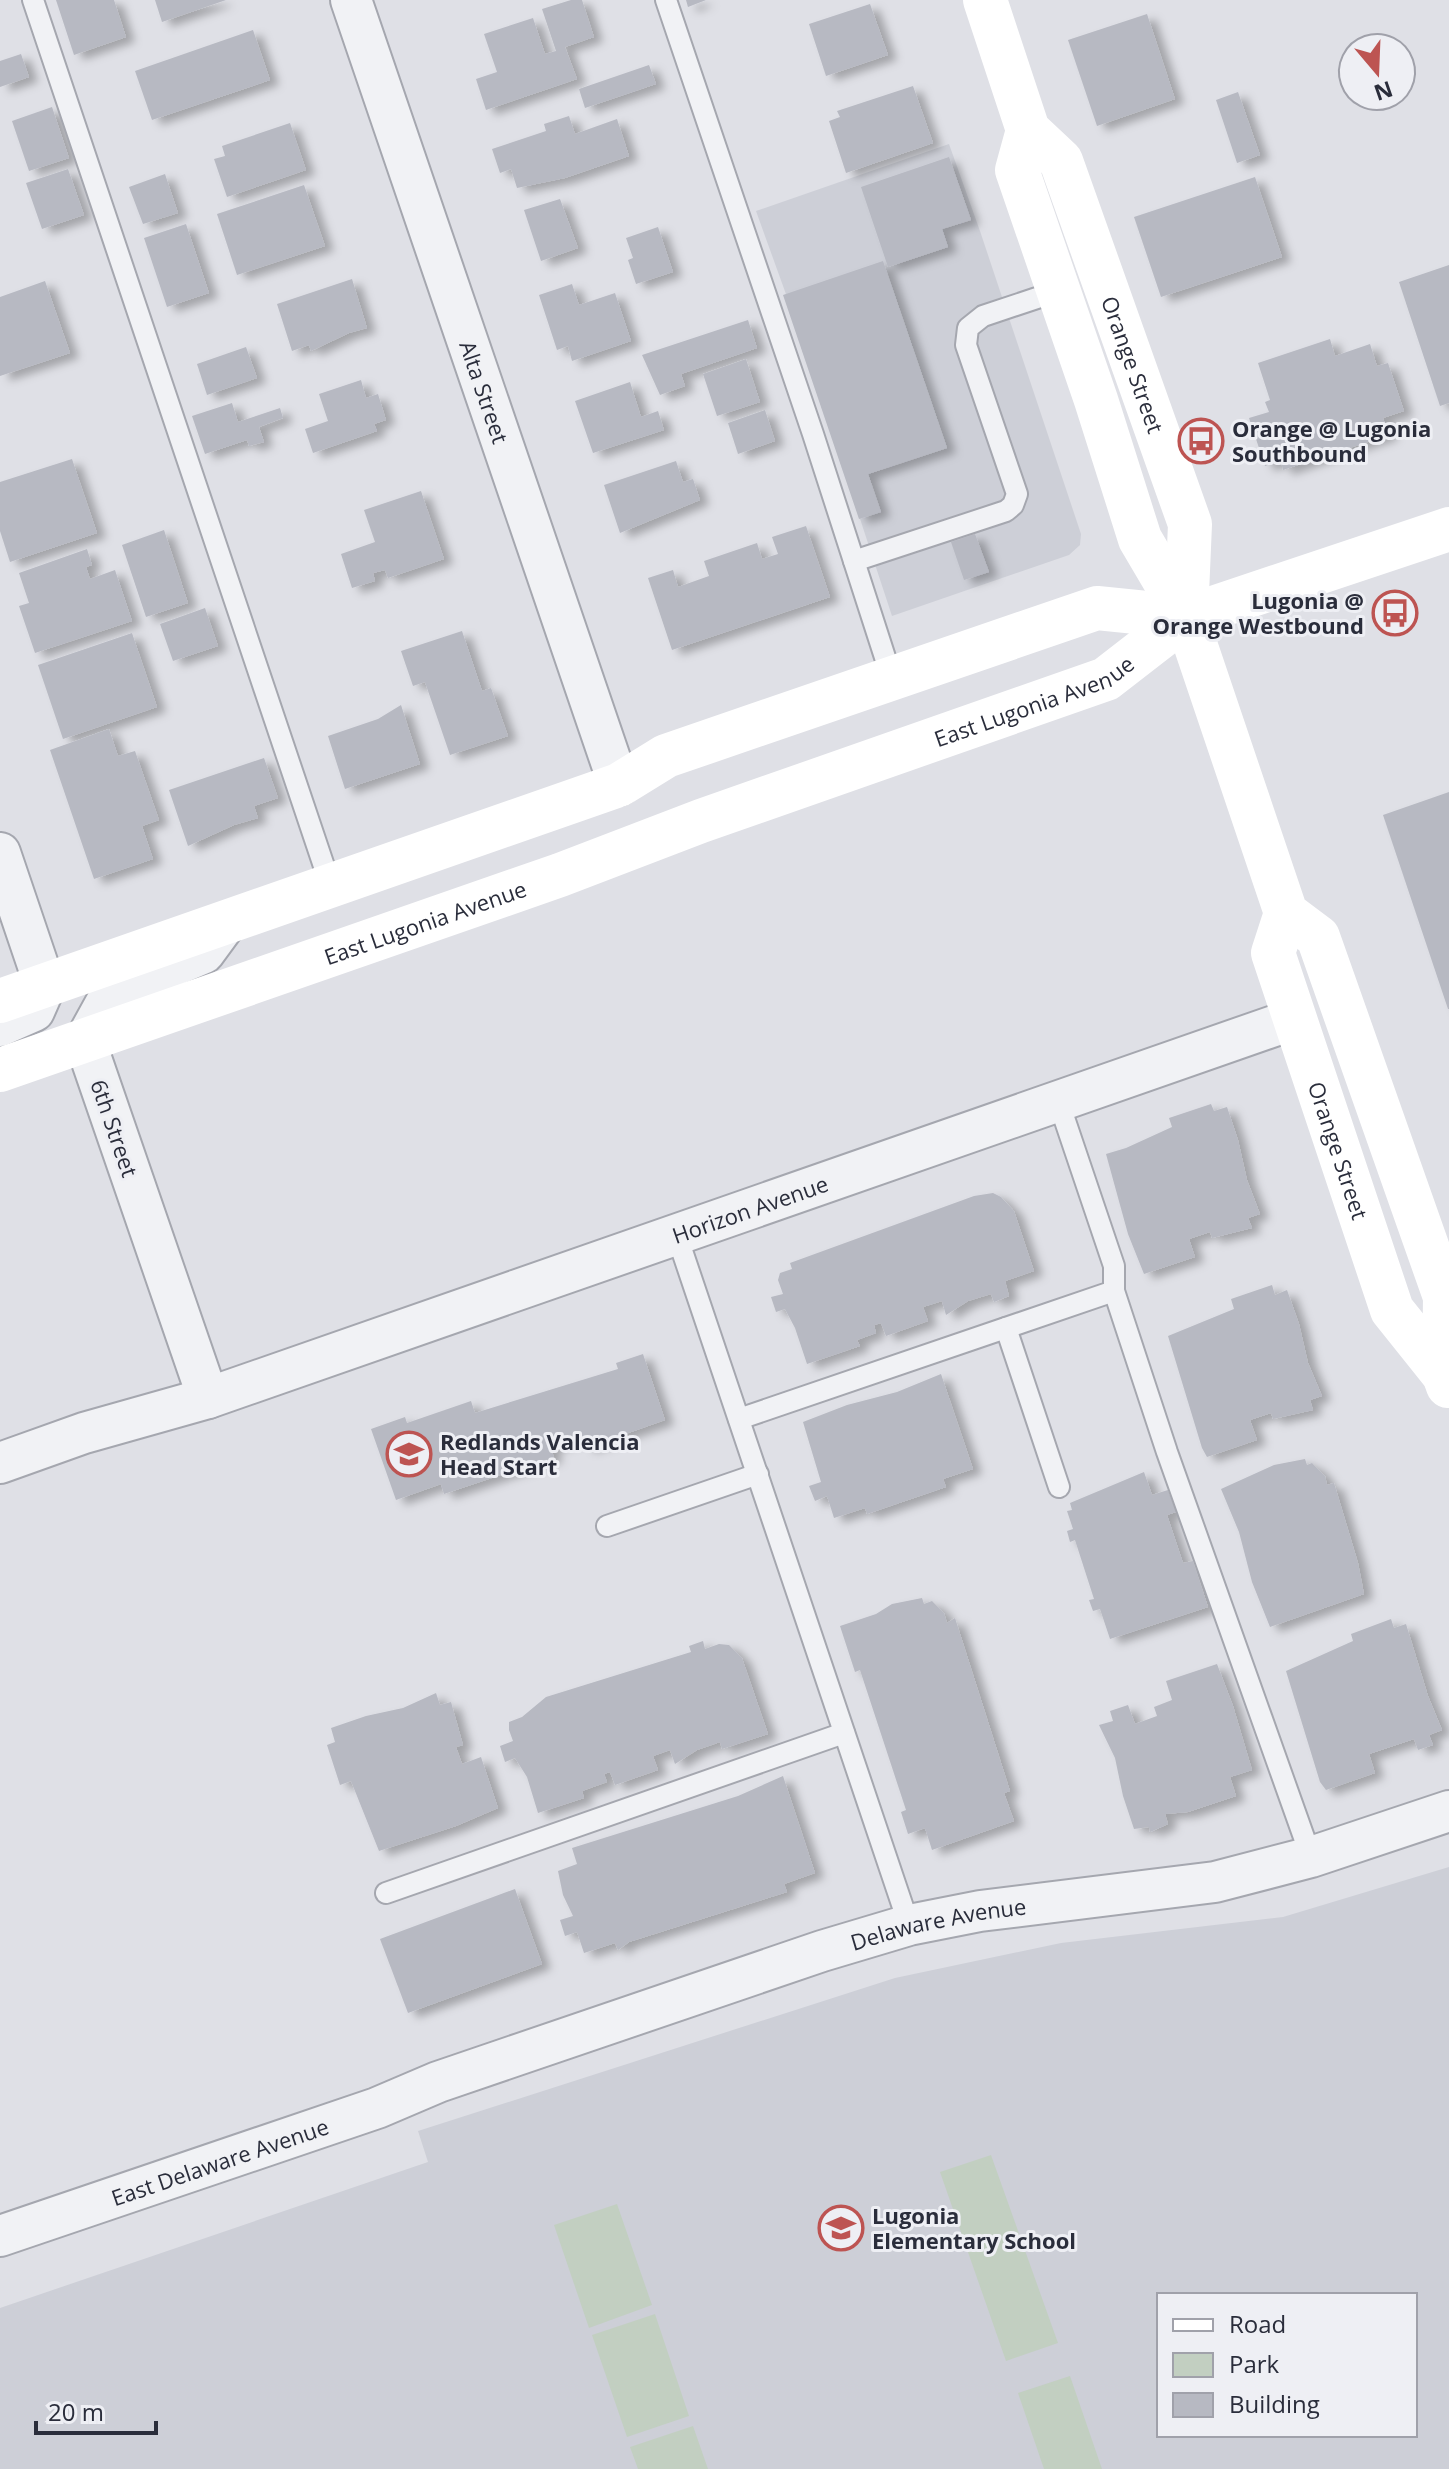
<svg xmlns="http://www.w3.org/2000/svg" width="1449" height="2469" font-family="'Open Sans',sans-serif">
  <defs>
    <filter id="shadow"><feDropShadow dx="9" dy="5" stdDeviation="4" flood-color="#0004"/></filter>
  </defs>
  <rect width="100%" height="100%" fill="#dfe0e6"/>
  <!-- built -->
  <g fill="#cdcfd7" fill-rule="evenodd">
    <polygon points="949,144 980,231 1081,534 1080,545 1069,555 892,616 787,297 756,211"/>
    <path d="M1449 1867V2469H0V2308L428 2162 418 2131 895 1978 1061 1943 1283 1917ZM1159 2295H1415V2435H1159Z"/>
  </g>
  <!-- green -->
  <g fill="#c2cfc1">
    <polygon points="991,2155 1058,2343 1006,2361 940,2172"/>
    <polygon points="617,2204 652,2305 589,2328 554,2225"/>
    <polygon points="655,2314 689,2416 627,2437 592,2335"/>
    <polygon points="1070,2376 1102,2469 1044,2469 1018,2393"/>
    <polygon points="693,2426 708,2469 638,2469 630,2447"/>
  </g>
  <!-- building -->
  <g fill="#b7b9c2" filter="url(#shadow)">
    <polygon points="56,0 114,0 126,37 74,55"/>
    <polygon points="155,0 226,0 162,22"/>
    <polygon points="571,0 582,0 594,37 565,47 577,79 486,110 476,79 497,72 484,34 533,18 545,54 556,51 542,9"/>
    <polygon points="686,0 706,0 688,7"/>
    <polygon points="870,4 888,55 826,76 809,24"/>
    <polygon points="1147,14 1175,99 1097,126 1068,40"/>
    <polygon points="253,30 270,80 152,120 135,71"/>
    <polygon points="21,54 29,77 0,87 0,61"/>
    <polygon points="649,65 656,84 585,108 579,89"/>
    <polygon points="913,86 933,143 846,173 829,121 840,117 837,111"/>
    <polygon points="1238,92 1260,155 1237,163 1216,100"/>
    <polygon points="52,107 69,158 29,171 12,121"/>
    <polygon points="569,116 575,134 617,119 629,156 565,178 517,188 511,169 500,173 492,149 546,131 544,124"/>
    <polygon points="290,123 306,170 227,197 214,159 225,156 222,146"/>
    <polygon points="949,157 971,220 942,229 948,247 888,267 861,187"/>
    <polygon points="68,169 84,215 42,229 26,183"/>
    <polygon points="165,174 178,213 143,224 129,187"/>
    <polygon points="1255,177 1282,257 1161,297 1134,217"/>
    <polygon points="304,185 325,246 237,275 217,214"/>
    <polygon points="560,199 578,248 541,261 524,210"/>
    <polygon points="186,224 209,293 167,307 144,238"/>
    <polygon points="658,227 673,272 636,284 628,260 633,258 626,238"/>
    <polygon points="883,261 947,448 868,474 881,512 859,519 783,295"/>
    <polygon points="1449,265 1449,403 1440,406 1399,282"/>
    <polygon points="352,279 367,328 349,333 311,351 309,345 292,351 277,304"/>
    <polygon points="45,281 70,353 0,376 0,297"/>
    <polygon points="572,284 579,305 615,293 631,341 572,361 568,346 557,350 539,295"/>
    <polygon points="748,320 757,348 681,374 685,386 660,395 642,355"/>
    <polygon points="1330,339 1335,356 1370,344 1377,366 1388,363 1404,411 1383,418 1389,435 1283,470 1281,461 1265,466 1249,418 1269,412 1265,402 1270,400 1258,363"/>
    <polygon points="246,347 257,378 207,395 197,364"/>
    <polygon points="746,359 760,402 717,416 703,374"/>
    <polygon points="361,380 366,398 378,394 386,420 374,424 377,431 313,453 305,429 328,421 319,394"/>
    <polygon points="630,382 641,417 658,411 664,430 593,453 575,401"/>
    <polygon points="232,403 238,422 280,408 283,418 259,427 264,442 249,446 247,440 205,454 192,416"/>
    <polygon points="765,410 775,441 738,454 728,423"/>
    <polygon points="72,459 97,533 10,562 0,531 0,482"/>
    <polygon points="676,461 683,482 693,479 700,500 620,533 604,485"/>
    <polygon points="421,491 444,559 388,578 385,570 373,573 375,581 352,588 341,554 375,542 364,510"/>
    <polygon points="806,526 830,597 672,650 648,578 673,570 678,587 709,576 704,561 757,543 762,559 778,554 772,537"/>
    <polygon points="164,530 188,603 146,617 122,545"/>
    <polygon points="975,534 989,572 964,580 951,542"/>
    <polygon points="87,549 92,565 86,567 90,579 115,570 132,621 35,653 19,606 29,603 19,573"/>
    <polygon points="205,608 218,646 173,661 160,624"/>
    <polygon points="462,631 482,691 491,688 508,736 450,755 425,682 413,686 401,651"/>
    <polygon points="132,633 157,707 63,739 38,665"/>
    <polygon points="401,705 420,764 345,789 328,736 378,719"/>
    <polygon points="109,729 118,756 135,751 159,820 142,826 153,859 94,879 50,750"/>
    <polygon points="264,758 278,798 254,806 258,818 234,825 188,846 169,790"/>
    <polygon points="1449,792 1449,1009 1448,1009 1383,815"/>
    <polygon points="1211,1104 1214,1111 1227,1107 1238,1140 1247,1180 1260,1214 1248,1218 1252,1228 1212,1238 1210,1232 1189,1239 1195,1257 1144,1274 1128,1234 1106,1154 1126,1148 1172,1127 1169,1118"/>
    <polygon points="993,1193 1001,1197 1014,1211 1034,1271 1005,1281 1009,1296 994,1302 991,1294 968,1301 946,1315 942,1301 923,1307 928,1321 886,1336 881,1323 874,1325 876,1333 857,1340 860,1346 807,1364 795,1328 785,1309 776,1312 771,1297 783,1294 778,1280 780,1273 792,1269 790,1263 974,1196"/>
    <polygon points="1272,1285 1275,1295 1287,1290 1299,1324 1308,1363 1322,1396 1310,1400 1313,1410 1273,1419 1271,1413 1250,1420 1257,1440 1207,1457 1202,1448 1168,1336 1234,1309 1231,1299"/>
    <polygon points="643,1354 665,1420 586,1448 582,1436 550,1447 554,1457 444,1494 441,1484 396,1500 371,1429 405,1417 407,1423 471,1401 475,1413 618,1369 616,1363"/>
    <polygon points="941,1374 973,1469 943,1479 946,1487 867,1514 865,1508 834,1518 827,1496 815,1501 809,1486 821,1482 803,1422 847,1405 897,1392"/>
    <polygon points="1305,1459 1307,1465 1312,1463 1325,1476 1327,1485 1334,1483 1358,1563 1364,1594 1270,1627 1252,1582 1239,1532 1221,1489 1274,1465"/>
    <polygon points="1144,1472 1152,1495 1168,1490 1176,1512 1167,1515 1183,1563 1193,1561 1208,1607 1110,1639 1100,1609 1093,1611 1089,1600 1094,1599 1075,1540 1070,1542 1067,1531 1073,1529 1067,1511 1072,1510 1070,1503"/>
    <polygon points="922,1598 924,1604 932,1601 944,1613 947,1623 955,1618 1010,1791 1004,1793 1014,1821 932,1850 925,1828 908,1834 901,1812 906,1810 860,1670 855,1672 840,1626 876,1614 892,1604"/>
    <polygon points="1391,1619 1394,1628 1406,1624 1428,1696 1442,1730 1429,1735 1433,1745 1418,1750 1414,1739 1369,1754 1375,1773 1326,1790 1320,1782 1286,1671 1353,1641 1351,1634"/>
    <polygon points="703,1641 705,1649 719,1644 729,1645 742,1658 768,1734 722,1749 720,1742 697,1750 675,1764 670,1750 653,1756 658,1770 615,1785 610,1772 604,1774 607,1782 582,1791 584,1798 538,1813 527,1777 515,1758 505,1762 500,1746 513,1741 509,1730 509,1722 522,1717 546,1697 691,1652 689,1646"/>
    <polygon points="1217,1664 1233,1706 1252,1770 1230,1777 1236,1796 1188,1812 1165,1814 1168,1824 1150,1832 1149,1827 1134,1829 1123,1796 1115,1758 1099,1725 1113,1721 1110,1711 1128,1705 1135,1724 1157,1716 1154,1707 1172,1700 1166,1681"/>
    <polygon points="436,1693 440,1705 451,1702 463,1745 456,1747 462,1764 481,1757 498,1808 456,1826 379,1851 351,1781 340,1785 327,1745 335,1742 331,1728 366,1716 403,1708"/>
    <polygon points="783,1776 815,1873 784,1884 787,1892 629,1942 618,1950 615,1943 584,1953 577,1932 565,1936 560,1920 573,1916 563,1895 558,1871 577,1864 572,1848 738,1796"/>
    <polygon points="515,1889 542,1964 408,2013 380,1939"/>
  </g>
  <g fill="none" stroke-linecap="round" stroke-linejoin="round">
    <!-- lane casing -->
    <g stroke="#a5a7af" stroke-width="24">
      <g id="lane">
        <polyline points="33,0 331,887"/>
        <polyline points="666,0 813,434 892,679"/>
        <polyline points="854,561 1006,511 1013,505 1017,494 966,345 968,328 983,316 1058,291"/>
        <polyline points="676,1233 909,1925"/>
        <polyline points="1114,1291 1167,1452 1311,1857"/>
        <polyline points="1006,1328 1059,1487"/>
        <polyline points="739,1419 1114,1291 1114,1266 1058,1100"/>
        <polyline points="607,1526 758,1474"/>
        <polyline points="386,1893 844,1733"/>
      </g>
    </g>
    <!-- street casing -->
    <g stroke="#a5a7af" stroke-width="44">
      <g id="street">
        <path id="s1" d="M351 0 619 785"/>
        <polyline points="0,853 45,986 34,1011 0,1026"/>
        <polyline points="208,1398 85,1041 112,992 204,953 226,923"/>
        <path id="s2" d="M0 1463 84 1433 208 1398 1294 1019"/>
        <path id="s3" d="M0 2236 377 2108 438 2082 822 1951 909 1925 980 1911 1215 1882 1311 1857 1449 1811"/>
      </g>
    </g>
    <!-- lane -->
    <use href="#lane" stroke="#f1f2f5" stroke-width="20"/>
    <!-- street -->
    <use href="#street" stroke="#f1f2f5" stroke-width="40"/>
    <!-- secondary -->
    <g stroke="#fff" stroke-width="44">
      <path id="s4" d="M985 0 1028 130 1061 161 1190 524 1186 617"/>
      <polyline points="1028,130 1017,170 1096,400 1140,539 1186,617 1286,913 1318,937 1445,1297 1444,1375"/>
      <path id="s5" d="M1286 913 1273 953 1392 1310 1444 1375 1448 1386"/>
      <polyline points="0,1001 619,785 666,756 1097,608 1186,617"/>
      <path id="s6" d="M0 1070 560 875 701 821 1106 679 1186 617 1449 529"/>
    </g>
  </g>
  <!-- icons -->
  <defs>
    <g id="bus-ring" transform="scale(2.3)"><circle r="9.5" fill="#eeeff4" stroke="#bd5452" stroke-width="1.5"/><path d="M-5-6H5V4H4V6H2V4H-2V6H-4V4H-5ZM-3.5-4V0h7V-4ZM-3.5 1.2v1.5H-2V1.2ZM2 1.2v1.5H3.5V1.2Z" fill="#bd5452"/></g>
    <g id="school-ring" transform="scale(2.3)"><circle r="9.5" fill="#eeeff4" stroke="#bd5452" stroke-width="1.5"/><path d="M0-5L7-2L0 1L-7-2ZM-4 1L0 2.5L4 1V4Q0 6-4 4Z" fill="#bd5452"/></g>
  </defs>
  <g fill-rule="evenodd">
    <use href="#bus-ring" x="1201" y="441"/>
    <use href="#bus-ring" x="1395" y="613"/>
    <use href="#school-ring" x="409" y="1454"/>
    <use href="#school-ring" x="841" y="2228"/>
  </g>
  <g text-anchor="middle" dominant-baseline="central" stroke-width="6" stroke-linejoin="round" paint-order="stroke">
    <!-- street labels -->
    <g font-size="22" fill="#2a2d3b" stroke="#eeeff4">
      <text stroke="none"><textPath href="#s4" startOffset="398">Orange Street</textPath></text>
      <text stroke="none"><textPath href="#s1" startOffset="414">Alta Street</textPath></text>
      <text stroke="none"><textPath href="#s6" startOffset="1098">East Lugonia Avenue</textPath></text>
      <text stroke="none"><textPath href="#s6" startOffset="450">East Lugonia Avenue</textPath></text>
      <text transform="translate(115 1128) rotate(71)">6th Street</text>
      <text stroke="none"><textPath href="#s5" startOffset="250">Orange Street</textPath></text>
      <text stroke="none"><textPath href="#s2" startOffset="792">Horizon Avenue</textPath></text>
      <text stroke="none"><textPath href="#s3" startOffset="990">Delaware Avenue</textPath></text>
      <text stroke="none"><textPath href="#s3" startOffset="232">East Delaware Avenue</textPath></text>
    </g>
    <!-- poi labels -->
    <g font-size="22" font-weight="bold" fill="#2a2d3b" stroke="#eeeff4" text-anchor="start">
      <text x="1232" y="428">Orange @ Lugonia<tspan x="1232" dy="25">Southbound</tspan></text>
      <text x="1364" y="600" text-anchor="end">Lugonia @<tspan x="1364" dy="25">Orange Westbound</tspan></text>
      <text x="440" y="1441">Redlands Valencia<tspan x="440" dy="25">Head Start</tspan></text>
      <text x="872" y="2215">Lugonia<tspan x="872" dy="25">Elementary School</tspan></text>
    </g>
  </g>
  <!-- legend -->
  <rect x="1157" y="2293" width="260" height="144" fill="#eeeff4" stroke="#a0a1aa" stroke-width="2"/>
  <rect x="1173" y="2319" width="40" height="12" fill="#ffffff" stroke="#a0a1aa" stroke-width="2"/>
  <text x="1229" y="2333" font-size="24" fill="#2a2d3b">Road</text>
  <rect x="1173" y="2353" width="40" height="24" fill="#c2cfc1" stroke="#a0a1aa" stroke-width="2"/>
  <text x="1229" y="2373" font-size="24" fill="#2a2d3b">Park</text>
  <rect x="1173" y="2393" width="40" height="24" fill="#b7b9c2" stroke="#a0a1aa" stroke-width="2"/>
  <text x="1229" y="2413" font-size="24" fill="#2a2d3b">Building</text>
  <!-- north arrow -->
  <g transform="translate(1377 72) rotate(161)"><circle r="38" fill="#eeeff4" stroke="#a0a1aa" stroke-width="2"/>
  <path d="M0-6L14 30L0 20L-14 30Z" fill="#bd5452"/>
  <text y="-12" font-size="22" font-weight="bold" text-anchor="middle" fill="#2a2d3b">N</text>
  </g>
  <!-- scale -->
  <path d="M36 2421v12h120v-12" fill="none" stroke="#2a2d3b" stroke-width="4"/>
  <text x="48" y="2421" font-size="24" fill="#2a2d3b" stroke="#eeeff4" stroke-width="6" paint-order="stroke">20 m</text>
</svg>
